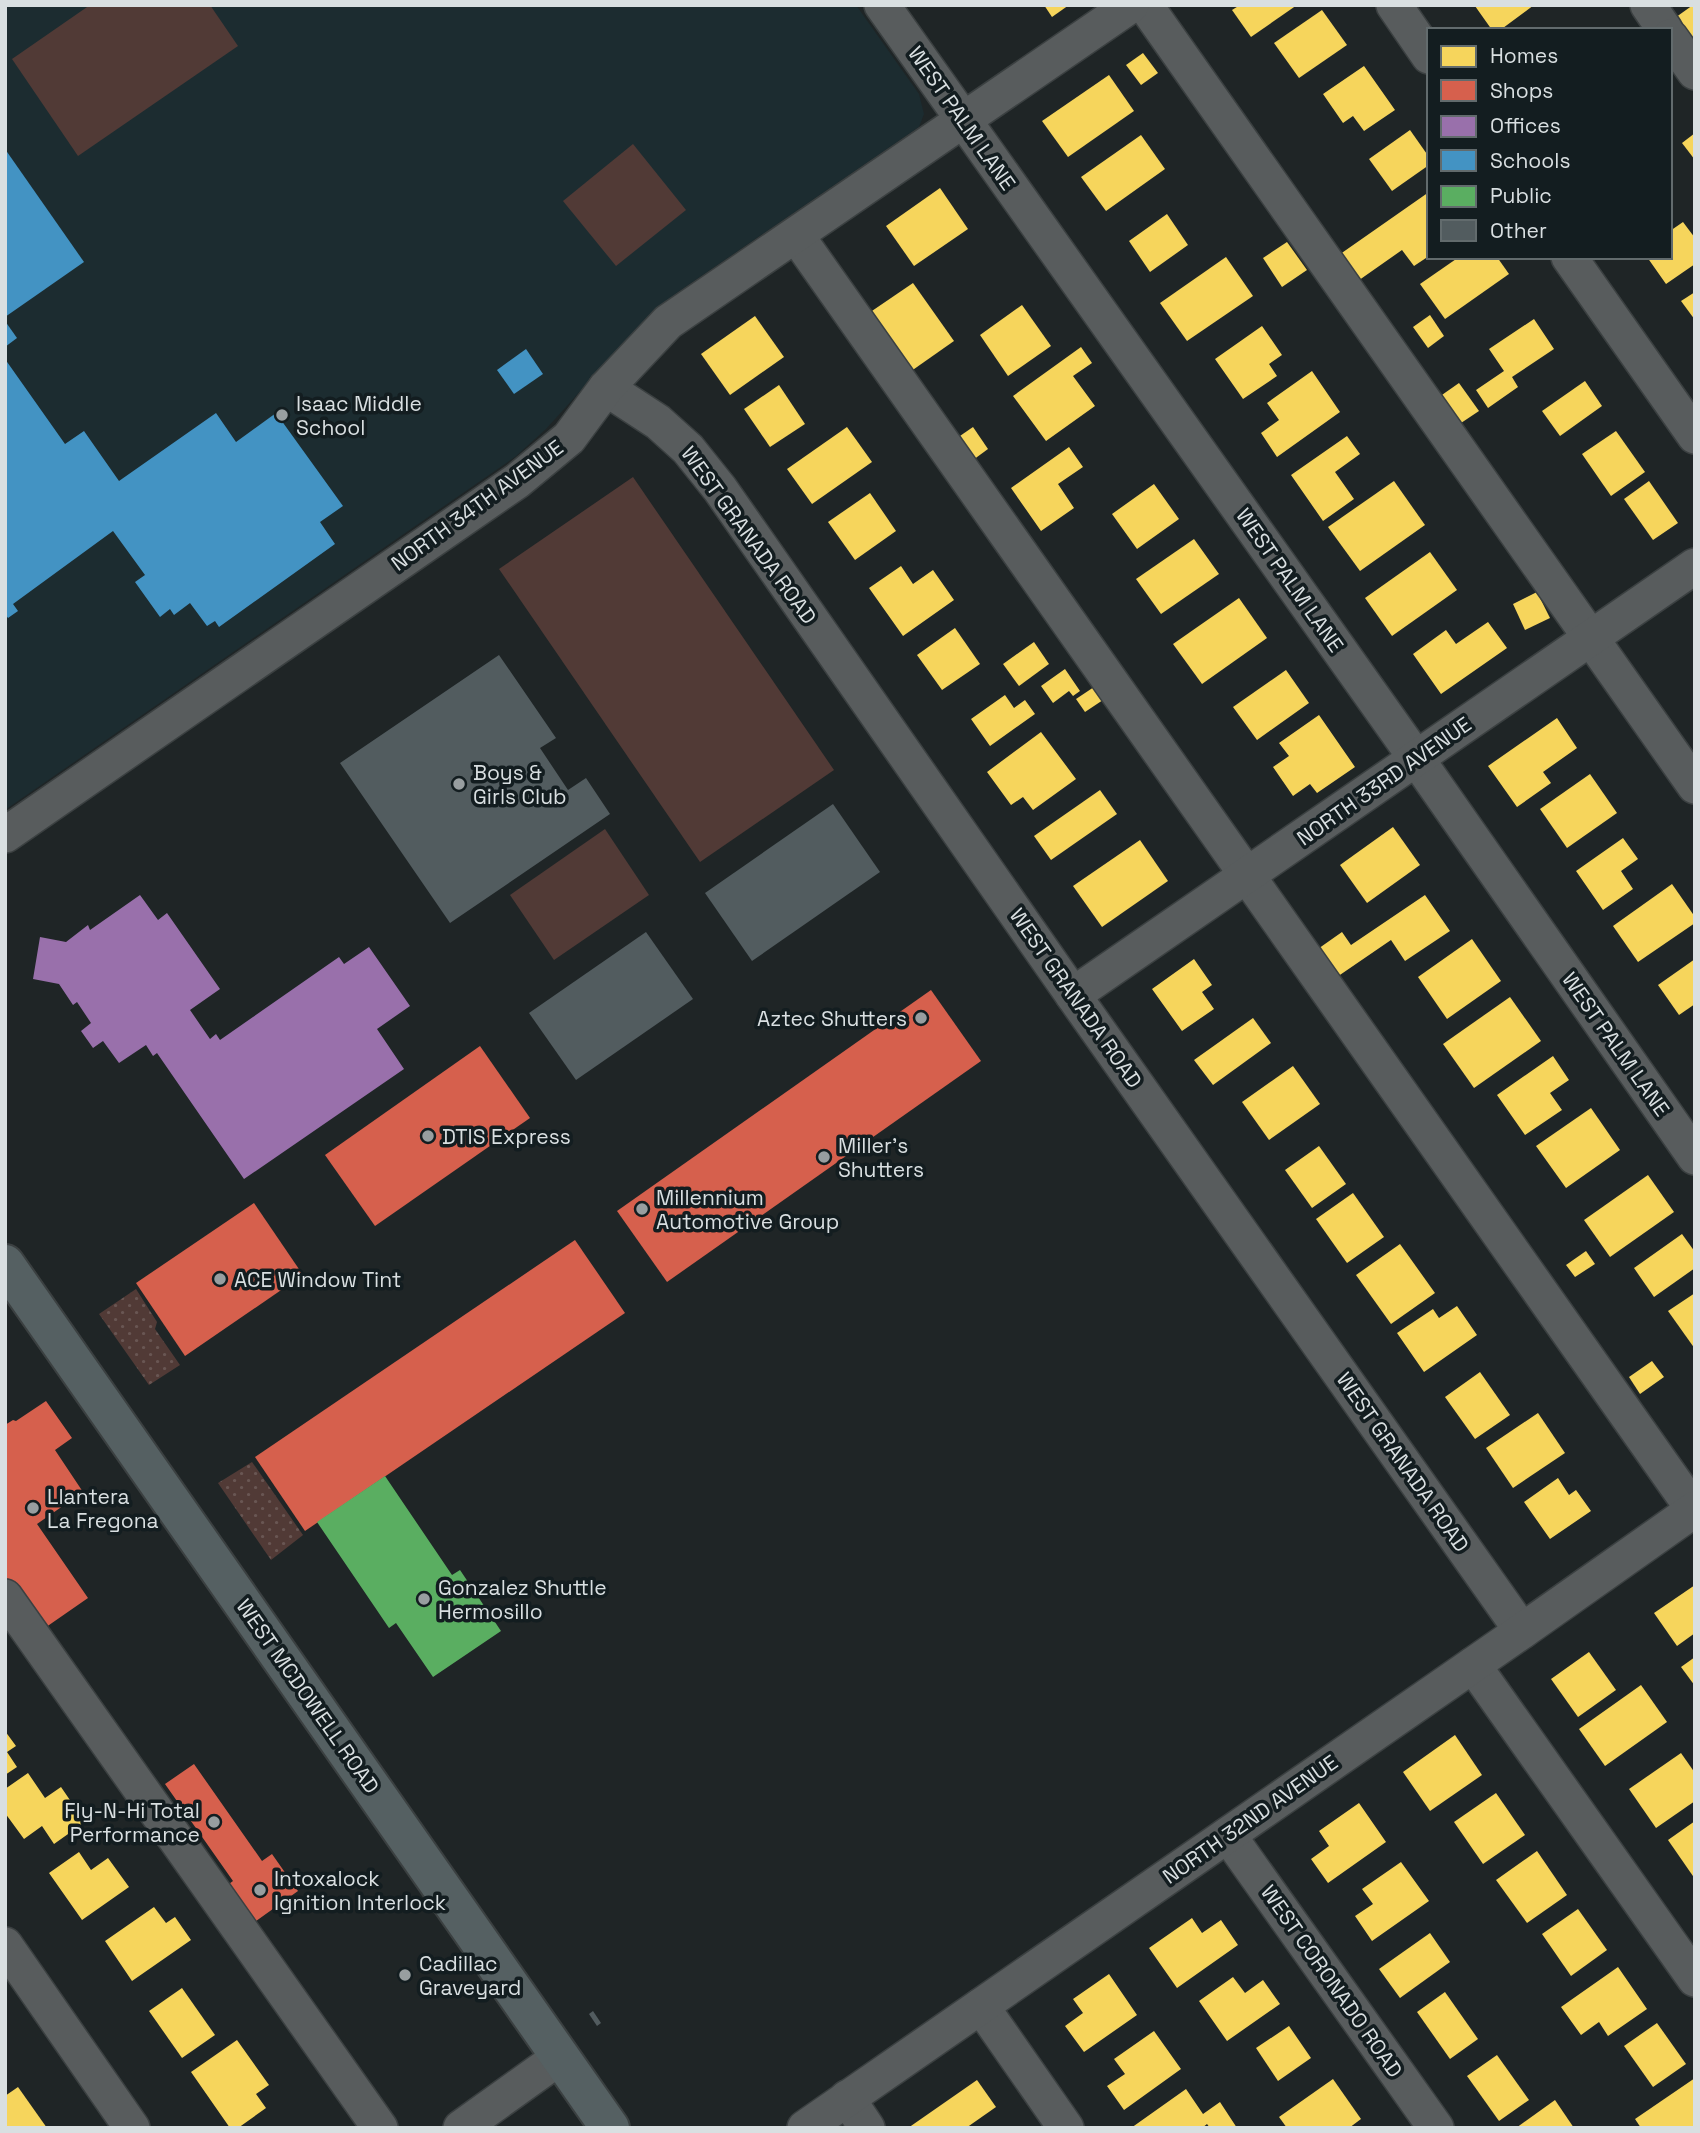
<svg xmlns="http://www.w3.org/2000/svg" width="1700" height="2133" font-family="'Space Grotesk',sans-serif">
  <defs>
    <pattern id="grass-dots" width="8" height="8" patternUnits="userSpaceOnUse" patternTransform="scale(1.75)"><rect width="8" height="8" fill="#513a36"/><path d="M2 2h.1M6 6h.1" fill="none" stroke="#695653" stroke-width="1.8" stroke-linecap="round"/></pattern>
  </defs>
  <rect width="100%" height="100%" fill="#1f2526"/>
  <!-- built -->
  <polygon fill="#1c2c30" points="5,5 856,5 919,94 924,114 919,127 678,292 652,312 546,429 515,457 5,810"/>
  <!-- grass -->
  <g fill="url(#grass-dots)">
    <polygon points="136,1289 157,1322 155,1329 180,1365 149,1385 99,1314"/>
    <polygon points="252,1462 303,1535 271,1560 218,1483"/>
  </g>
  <!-- green -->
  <g fill="#513a36">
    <polygon points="90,5 210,5 238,46 78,156 12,59"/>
    <polygon points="633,144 686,210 616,266 563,201"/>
    <polygon points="633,477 834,770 700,862 499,569"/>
    <polygon points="605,829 649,895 554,960 510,895"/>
  </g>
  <!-- homes -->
  <g fill="#f6d55c">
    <polygon points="1044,5 1069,5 1052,17"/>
    <polygon points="1240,5 1297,5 1251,37 1232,10"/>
    <polygon points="1477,5 1534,5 1503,28 1505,30 1492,30 1475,6"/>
    <polygon points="1693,5 1695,8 1695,52 1672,20"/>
    <polygon points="1322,10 1347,45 1299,78 1274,43"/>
    <polygon points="1143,53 1158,73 1141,85 1126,65"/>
    <polygon points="1364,66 1395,110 1364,131 1353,116 1343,123 1323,94"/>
    <polygon points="1109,75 1134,111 1068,157 1042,121"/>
    <polygon points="1410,130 1429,157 1429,165 1392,191 1369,159"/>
    <polygon points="1695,133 1695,160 1682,143"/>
    <polygon points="1141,135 1165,169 1106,211 1081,177"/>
    <polygon points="940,188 968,229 914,266 886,226"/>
    <polygon points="1429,192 1429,256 1414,266 1402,250 1355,283 1336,257"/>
    <polygon points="1167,214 1188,245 1150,272 1129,241"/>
    <polygon points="1683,222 1695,238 1695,264 1666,284 1647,257 1670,257 1670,231"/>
    <polygon points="1287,242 1307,270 1282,287 1263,258"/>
    <polygon points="1226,257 1253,296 1187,341 1160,303"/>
    <polygon points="1459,257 1497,257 1509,274 1445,319 1420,284"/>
    <polygon points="913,283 954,341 907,374 866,315"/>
    <polygon points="1695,292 1695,320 1681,301"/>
    <polygon points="1022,305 1051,346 1008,376 980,335"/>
    <polygon points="1430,315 1444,336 1428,348 1413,327"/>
    <polygon points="755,316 784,357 730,395 701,354"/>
    <polygon points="1534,319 1554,349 1512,377 1518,387 1488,408 1476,390 1504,371 1489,349"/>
    <polygon points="1262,326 1282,355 1269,364 1277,376 1243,399 1215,359"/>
    <polygon points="1081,347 1092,363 1073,376 1095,406 1046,441 1013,396"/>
    <polygon points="1312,371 1340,412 1277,457 1261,433 1279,420 1267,403"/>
    <polygon points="1585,381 1602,406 1560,436 1542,411"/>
    <polygon points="1459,383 1479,411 1458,425 1439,397"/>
    <polygon points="779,385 805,424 770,447 744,409"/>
    <polygon points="847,427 872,462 812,504 787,469"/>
    <polygon points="973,427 988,449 973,460 957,438"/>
    <polygon points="1616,431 1645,472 1611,496 1582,454"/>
    <polygon points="1347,436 1360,454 1335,472 1354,499 1323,521 1291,475"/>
    <polygon points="1069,447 1083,467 1058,484 1074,508 1041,531 1011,488"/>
    <polygon points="1394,481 1425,525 1360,571 1328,527"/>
    <polygon points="1649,481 1678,523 1653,540 1624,499"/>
    <polygon points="1154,484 1179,519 1137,549 1112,514"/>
    <polygon points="870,493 896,531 855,560 828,522"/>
    <polygon points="1194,539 1219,574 1161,614 1136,579"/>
    <polygon points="1430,552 1457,590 1392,636 1365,598"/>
    <polygon points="901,566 913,584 933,570 954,600 903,636 869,588"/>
    <polygon points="1537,592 1550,618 1525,630 1513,604"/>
    <polygon points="1239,598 1267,638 1202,684 1173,644"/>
    <polygon points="1488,622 1507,648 1441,694 1413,654 1446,630 1456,644"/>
    <polygon points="955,628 980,664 942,690 917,655"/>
    <polygon points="1034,642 1049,664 1019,686 1003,664"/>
    <polygon points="1065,669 1080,691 1073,696 1069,691 1053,703 1041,686"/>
    <polygon points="1286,670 1309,703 1257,740 1233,707"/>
    <polygon points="1094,687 1103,700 1085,712 1076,699"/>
    <polygon points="1005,695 1014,708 1025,700 1035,714 990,746 971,719"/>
    <polygon points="1319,715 1355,767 1317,793 1310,784 1293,796 1273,767 1289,756 1279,743"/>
    <polygon points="1557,718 1577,748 1543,772 1551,783 1517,807 1488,766"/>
    <polygon points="1041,732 1076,779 1033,810 1023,797 1011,805 987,772"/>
    <polygon points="1590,774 1617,813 1567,848 1540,809"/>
    <polygon points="1100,790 1117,814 1051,860 1034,836"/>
    <polygon points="1393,827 1420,865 1367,903 1340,865"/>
    <polygon points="1623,838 1638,859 1621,871 1633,889 1603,910 1576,871"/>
    <polygon points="1140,840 1168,881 1102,927 1073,886"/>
    <polygon points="1672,884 1695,917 1695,923 1638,962 1613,926"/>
    <polygon points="1425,895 1450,931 1405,961 1391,940 1334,979 1315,951 1342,932 1351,945"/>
    <polygon points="1472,939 1501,981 1447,1019 1418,977"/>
    <polygon points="1194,959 1212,985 1202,992 1214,1009 1182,1031 1152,989"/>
    <polygon points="1695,959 1695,1004 1679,1015 1658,985"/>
    <polygon points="1510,997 1541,1041 1474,1088 1443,1044"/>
    <polygon points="1253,1018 1271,1043 1213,1085 1194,1060"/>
    <polygon points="1553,1056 1569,1080 1550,1093 1562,1110 1525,1135 1497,1095"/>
    <polygon points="1293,1066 1320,1104 1269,1140 1242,1102"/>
    <polygon points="1591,1108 1620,1150 1566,1188 1536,1146"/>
    <polygon points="1319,1146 1346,1184 1312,1208 1285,1170"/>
    <polygon points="1648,1175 1674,1212 1610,1257 1584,1220"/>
    <polygon points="1353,1193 1384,1237 1347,1263 1316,1219"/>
    <polygon points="1682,1234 1695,1252 1695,1268 1654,1297 1634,1268"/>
    <polygon points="1400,1244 1435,1293 1391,1324 1356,1275"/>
    <polygon points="1586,1251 1595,1264 1575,1277 1566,1265"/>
    <polygon points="1695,1293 1695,1349 1668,1311"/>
    <polygon points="1457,1306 1477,1335 1424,1372 1397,1333 1433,1309 1439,1318"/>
    <polygon points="1652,1361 1664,1377 1640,1394 1629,1377"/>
    <polygon points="1480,1372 1510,1415 1475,1439 1445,1397"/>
    <polygon points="1538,1413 1565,1453 1513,1488 1486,1448"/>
    <polygon points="1558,1478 1569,1495 1576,1490 1591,1511 1550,1539 1524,1502"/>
    <polygon points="1695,1585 1695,1633 1677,1646 1654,1613"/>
    <polygon points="1589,1652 1616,1690 1578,1717 1551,1679"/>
    <polygon points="1695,1657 1695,1686 1681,1667"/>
    <polygon points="1641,1685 1667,1722 1605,1766 1579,1729"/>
    <polygon points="5,1731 16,1746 7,1752 17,1767 5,1775"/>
    <polygon points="1455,1735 1482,1775 1430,1811 1403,1772"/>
    <polygon points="1681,1753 1695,1773 1695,1801 1656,1828 1629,1789"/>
    <polygon points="28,1773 45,1798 61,1787 85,1822 54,1844 42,1826 24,1839 5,1813 5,1789"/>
    <polygon points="1496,1793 1525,1835 1483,1864 1454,1822"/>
    <polygon points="1359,1803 1386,1842 1328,1883 1311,1859 1329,1846 1319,1831"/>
    <polygon points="1695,1821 1695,1879 1668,1840"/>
    <polygon points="1537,1851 1567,1895 1527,1923 1496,1880"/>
    <polygon points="79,1852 91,1870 108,1858 129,1887 82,1920 49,1873"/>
    <polygon points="1401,1862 1429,1901 1372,1941 1355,1916 1373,1904 1362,1889"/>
    <polygon points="154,1907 166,1923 175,1917 191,1940 132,1981 105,1941"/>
    <polygon points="1578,1909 1607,1950 1571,1976 1542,1934"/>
    <polygon points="1192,1918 1202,1933 1221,1920 1238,1945 1177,1988 1149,1948"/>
    <polygon points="1430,1933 1450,1962 1400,1998 1379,1969"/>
    <polygon points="1618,1967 1647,2009 1608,2036 1599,2022 1581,2035 1561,2007"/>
    <polygon points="1109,1974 1137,2015 1084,2052 1065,2026 1083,2013 1073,1999"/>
    <polygon points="1233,1977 1245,1993 1263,1980 1280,2004 1227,2041 1199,2001"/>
    <polygon points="182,1988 215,2035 182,2058 149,2011"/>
    <polygon points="1445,1992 1478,2039 1450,2059 1417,2012"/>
    <polygon points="1657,2023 1686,2064 1653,2087 1624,2046"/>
    <polygon points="1289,2026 1311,2058 1278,2081 1256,2048"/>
    <polygon points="1154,2031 1181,2069 1124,2110 1107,2086 1125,2074 1114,2059"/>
    <polygon points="237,2040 269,2085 256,2094 266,2108 238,2128 230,2128 191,2072"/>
    <polygon points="1497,2055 1529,2100 1499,2121 1467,2076"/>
    <polygon points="1695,2078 1695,2128 1641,2128 1635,2119"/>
    <polygon points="1333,2079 1361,2119 1349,2128 1287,2128 1279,2117"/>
    <polygon points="977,2080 996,2107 966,2128 908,2128"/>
    <polygon points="18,2087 47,2128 5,2128 5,2096"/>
    <polygon points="1186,2089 1203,2114 1220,2102 1237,2128 1210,2128 1207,2124 1202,2128 1131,2128"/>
    <polygon points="1555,2100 1574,2128 1516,2128"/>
  </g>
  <!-- shops -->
  <g fill="#d6604d">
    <polygon points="931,990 981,1061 667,1282 617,1211"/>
    <polygon points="480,1046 530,1118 375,1226 325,1155"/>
    <polygon points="254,1203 303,1275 185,1356 136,1283"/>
    <polygon points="575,1240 625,1313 305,1531 255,1457"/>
    <polygon points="46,1401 72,1438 55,1450 83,1492 37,1524 88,1598 39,1632 5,1583 5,1425 13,1420 16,1421"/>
    <polygon points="194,1764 262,1861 272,1854 298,1891 249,1926 222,1889 233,1881 165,1784"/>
  </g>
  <!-- offices -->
  <polygon fill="#9970ab" points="140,895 158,920 167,913 220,989 190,1010 210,1039 216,1034 220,1040 339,957 344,964 369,947 410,1006 377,1029 404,1069 244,1179 157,1053 153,1056 146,1045 119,1063 103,1041 93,1048 81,1031 91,1023 77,1002 73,1005 59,984 33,979 40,937 66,942 88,925 90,930"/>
  <!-- schools -->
  <g fill="#4393c3">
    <polygon points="5,149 84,262 5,317"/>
    <polygon points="5,321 17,338 5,347"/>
    <polygon points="526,349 543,374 514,394 497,370"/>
    <polygon points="5,359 65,444 84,431 119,481 216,413 236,442 276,413 343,506 320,522 335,544 219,627 215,621 207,626 190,603 174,615 170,609 160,617 135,582 145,575 113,531 13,604 18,611 8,618 5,614"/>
  </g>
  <!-- public -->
  <polygon fill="#5aae61" points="385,1476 452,1575 460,1570 501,1631 433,1677 396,1623 389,1628 317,1522"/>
  <!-- building -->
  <g fill="#525c5f">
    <polygon points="499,655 556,738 540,748 568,790 586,778 610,814 450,923 340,763"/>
    <polygon points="833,804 880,872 752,961 705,893"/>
    <polygon points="646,932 693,999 576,1080 529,1013"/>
    <polygon points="593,2011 601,2023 597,2026 589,2014"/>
  </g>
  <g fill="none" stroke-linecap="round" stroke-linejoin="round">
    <!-- minor casing -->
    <g stroke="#3b4041" stroke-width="38">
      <g id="minor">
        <polyline points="882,5 1416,758 1695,1157"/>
        <polyline points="1145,5 1695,786"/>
        <polyline points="1394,5 1429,56"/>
        <polyline points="1648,5 1665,30"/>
        <polyline points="1670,37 1695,72"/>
        <polyline points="796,235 1694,1510"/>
        <polyline points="1569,257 1695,436"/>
        <polyline points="606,388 658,422 688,449 720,489 1073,995 1522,1631"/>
        <polyline points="5,835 517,481 569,438 606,388 668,322 1131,5"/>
        <polyline points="1073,995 1695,566"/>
        <polyline points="5,1597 380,2128"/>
        <polyline points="1473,1665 1695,1979"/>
        <polyline points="1228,1835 1436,2128"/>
        <polyline points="5,1945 132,2128"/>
        <polyline points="981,2006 1066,2128"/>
        <polyline points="847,2098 867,2128"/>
        <polyline points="461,2128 560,2057"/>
        <polyline points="805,2128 1522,1631 1695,1509"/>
      </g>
    </g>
    <!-- major casing -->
    <g stroke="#3b4041" stroke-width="42">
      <polyline id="major" points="5,1264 610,2128"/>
    </g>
    <!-- minor -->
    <use href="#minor" stroke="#585c5d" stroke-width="35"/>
    <!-- major -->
    <use href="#major" stroke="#556062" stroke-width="38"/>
  </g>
  <!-- markers -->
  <g fill="#989ea0" stroke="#131d20" stroke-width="2.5">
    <circle cx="282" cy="415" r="7"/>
    <circle cx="459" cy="784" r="7"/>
    <circle cx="921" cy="1018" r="7"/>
    <circle cx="428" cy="1136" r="7"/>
    <circle cx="824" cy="1157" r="7"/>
    <circle cx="642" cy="1209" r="7"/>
    <circle cx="220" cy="1279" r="7"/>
    <circle cx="33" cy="1508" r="7"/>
    <circle cx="424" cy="1599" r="7"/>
    <circle cx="214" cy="1822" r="7"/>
    <circle cx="260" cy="1890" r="7"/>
    <circle cx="405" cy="1975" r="7"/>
  </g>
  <g text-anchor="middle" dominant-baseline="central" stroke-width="7" stroke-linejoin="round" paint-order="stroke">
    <!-- street labels -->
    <g font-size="21" fill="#d9dfe1" stroke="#131d20">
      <text transform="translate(962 118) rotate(55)">WEST PALM LANE</text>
      <text transform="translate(477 505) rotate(-36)">NORTH 34TH AVENUE</text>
      <text transform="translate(749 535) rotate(54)">WEST GRANADA ROAD</text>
      <text transform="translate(1290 580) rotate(55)">WEST PALM LANE</text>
      <text transform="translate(1384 781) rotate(-35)">NORTH 33RD AVENUE</text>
      <text transform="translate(1076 998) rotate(55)">WEST GRANADA ROAD</text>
      <text transform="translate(1616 1044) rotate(55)">WEST PALM LANE</text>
      <text transform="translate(1403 1462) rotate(55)">WEST GRANADA ROAD</text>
      <text transform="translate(308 1696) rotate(55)">WEST MCDOWELL ROAD</text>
      <text transform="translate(1250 1819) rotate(-35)">NORTH 32ND AVENUE</text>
      <text transform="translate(1332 1981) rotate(55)">WEST CORONADO ROAD</text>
    </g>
    <!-- poi labels -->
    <g font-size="21" fill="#d9dfe1" stroke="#131d20" text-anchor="start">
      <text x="296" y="403">Isaac Middle<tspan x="296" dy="24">School</tspan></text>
      <text x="473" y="772">Boys &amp;<tspan x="473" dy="24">Girls Club</tspan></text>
      <text x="907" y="1018" text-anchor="end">Aztec Shutters</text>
      <text x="442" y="1136">DTIS Express</text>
      <text x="838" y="1145">Miller's<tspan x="838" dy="24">Shutters</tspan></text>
      <text x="656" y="1197">Millennium<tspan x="656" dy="24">Automotive Group</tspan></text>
      <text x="234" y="1279">ACE Window Tint</text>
      <text x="47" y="1496">Llantera<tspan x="47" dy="24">La Fregona</tspan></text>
      <text x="438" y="1587">Gonzalez Shuttle<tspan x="438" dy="24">Hermosillo</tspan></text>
      <text x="200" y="1810" text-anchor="end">Fly-N-Hi Total<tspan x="200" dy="24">Performance</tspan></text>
      <text x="274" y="1878">Intoxalock<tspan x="274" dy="24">Ignition Interlock</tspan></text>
      <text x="419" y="1963">Cadillac<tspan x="419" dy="24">Graveyard</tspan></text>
    </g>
  </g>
  <!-- border -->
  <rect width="1700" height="2133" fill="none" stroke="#d9dfe1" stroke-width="14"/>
  <!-- legend -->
  <rect x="1427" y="28" width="245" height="231" fill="#131d20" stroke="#626b6d" stroke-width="2"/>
  <rect x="1441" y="46" width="35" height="21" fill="#f6d55c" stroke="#626b6d" stroke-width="2"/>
  <text x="1490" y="63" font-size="21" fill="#d9dfe1">Homes</text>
  <rect x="1441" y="80" width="35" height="21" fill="#d6604d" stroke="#626b6d" stroke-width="2"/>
  <text x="1490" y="98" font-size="21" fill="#d9dfe1">Shops</text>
  <rect x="1441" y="116" width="35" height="21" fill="#9970ab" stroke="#626b6d" stroke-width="2"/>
  <text x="1490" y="133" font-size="21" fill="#d9dfe1">Offices</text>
  <rect x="1441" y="150" width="35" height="21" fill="#4393c3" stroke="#626b6d" stroke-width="2"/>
  <text x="1490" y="168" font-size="21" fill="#d9dfe1">Schools</text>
  <rect x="1441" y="186" width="35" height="21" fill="#5aae61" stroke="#626b6d" stroke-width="2"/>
  <text x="1490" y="203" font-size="21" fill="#d9dfe1">Public</text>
  <rect x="1441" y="220" width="35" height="21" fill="#525c5f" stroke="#626b6d" stroke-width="2"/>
  <text x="1490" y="238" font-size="21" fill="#d9dfe1">Other</text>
</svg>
